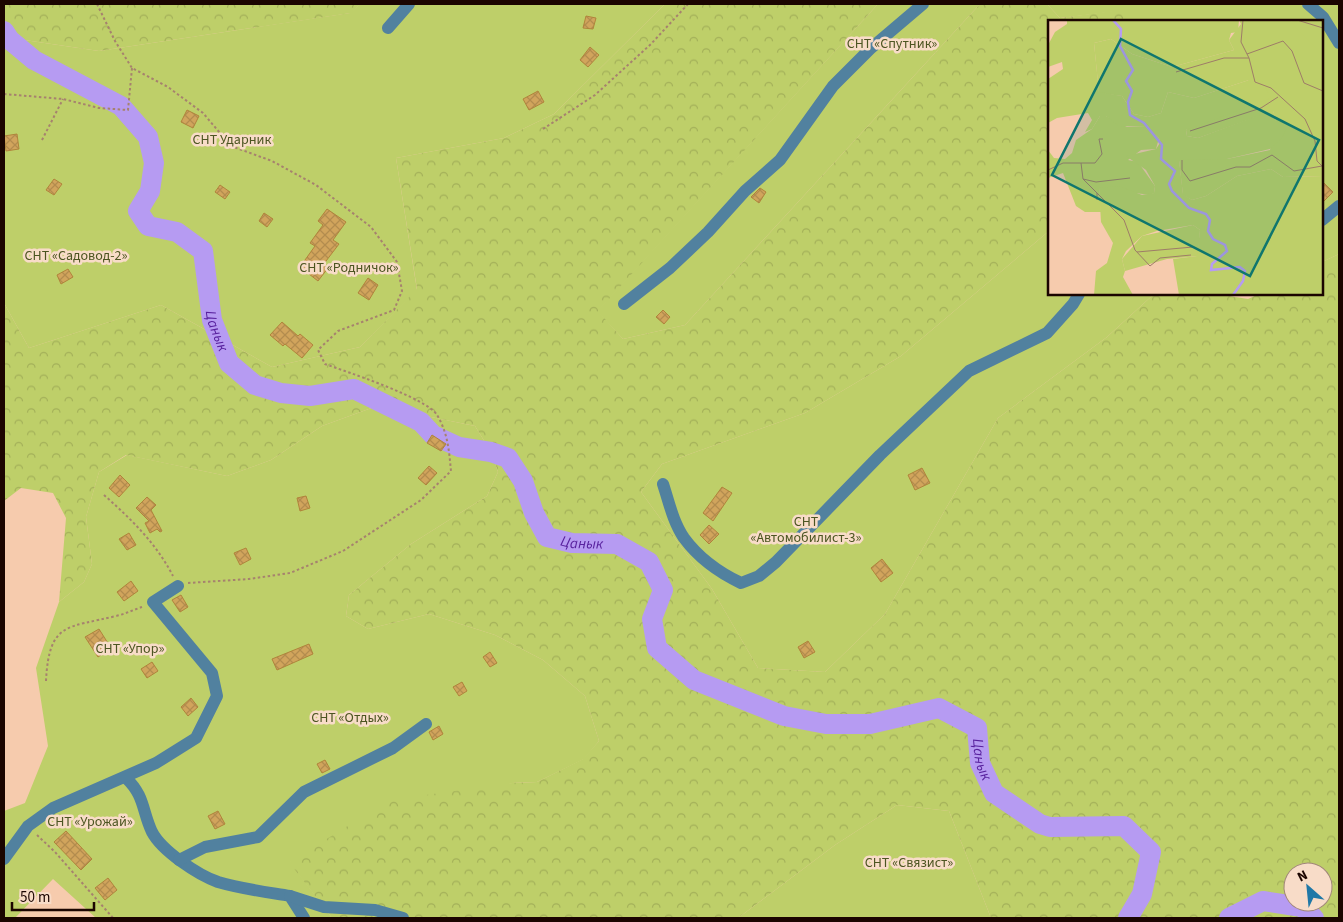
<svg xmlns="http://www.w3.org/2000/svg" width="1343" height="922" font-family="'Source Sans 3',sans-serif">
  <defs>
    <pattern id="forest-crowns" width="20" height="18" patternUnits="userSpaceOnUse" patternTransform="scale(1.25)"><rect width="20" height="18" fill="#becf69"/><path d="M2 6a3 3 0 1 1 6 0M12 15a3 3 0 1 1 6 0" fill="none" stroke="#a3b059"/></pattern>
    <pattern id="building-cross-hatch" width="8" height="8" patternUnits="userSpaceOnUse" patternTransform="scale(1.25)"><rect width="8" height="8" fill="#d1a45c"/><path d="M0 0l8 8M0 8l8-8" fill="none" stroke="#b38c4e"/></pattern>
  </defs>
  <rect width="100%" height="100%" fill="#f6cbad"/>
  <!-- green -->
  <g fill="#becf69">
    <polygon points="360,4 665,4 554,114 504,138 396,158 417,290 360,347 272,367 161,305 29,348 4,303 4,37 99,51 350,13"/>
    <polygon points="878,4 980,4 685,325 623,339 597,311"/>
    <polygon points="1047,4 1339,4 1339,254 1322,262 1322,21 1135,21 1135,9 1060,18"/>
    <polygon points="1049,231 1049,294 1154,294 1107,337 998,418 885,614 825,672 758,668 712,589 641,492 662,464 805,413 901,356"/>
    <polygon points="377,406 475,426 491,452 498,472 487,496 411,544 349,595 346,616 368,629 429,614 495,635 543,660 585,696 599,741 584,759 537,782 512,783 290,862 332,918 96,918 53,879 15,918 4,918 4,811 25,803 48,746 36,668 59,602 84,582 92,564 86,517 99,472 127,455 227,476 271,460 322,426"/>
    <polygon points="897,805 949,811 991,918 738,918 835,845"/>
  </g>
  <!-- forest -->
  <g fill="url(#forest-crowns)" fill-rule="evenodd">
    <polygon points="4,4 360,4 351,13 99,51 4,37"/>
    <path d="M665 4H878L598 311 623 339 685 325 980 4H1047L1060 18 1135 8V21H1049V231L901 356 805 413 662 464 641 492 712 589 758 668 825 672 885 614 998 418 1107 337 1154 294H1217L1248 299 1259 294H1322V262L1339 254V918H991L949 811 897 805 835 845 738 918H332L289 862 390 800 512 783 537 782 583 759 599 741 585 696 543 660 495 635 429 614 368 629 346 616 349 595 411 544 487 496 498 472 491 452 475 426 377 406 322 426 271 460 227 476 126 455 99 472 86 517 92 564 84 582 59 602 66 518 53 493 21 488 4 501V303L29 348 161 305 272 367 360 347 417 289 396 158 504 138 554 114ZM1293 872H1323V902H1293Z"/>
  </g>
  <g fill="none" stroke-linecap="round" stroke-linejoin="round">
    <!-- river -->
    <g stroke="#b69bf2" stroke-width="20">
      <path id="s1" d="M4 31 10 40 34 60 121 106 148 137 154 163 150 191 138 211 148 226 177 232 203 251 212 320 229 363 255 385 281 393 310 396 354 389 421 422 433 435 459 447 491 452 508 458 523 481 534 513 547 537 572 543 617 544 649 562 663 590 652 619 657 648 694 680 784 716 826 724H870L939 708 977 728 980 763 994 793 1040 824 1050 827 1124 826 1151 852 1142 894 1128 918"/>
      <polyline points="1229,918 1263,901 1302,907 1314,918"/>
    </g>
  </g>
  <!-- building -->
  <g fill="url(#building-cross-hatch)" stroke="#b0843b">
    <polygon points="586,16 596,18 593,29 583,28"/>
    <polygon points="590,47 599,55 588,67 580,60"/>
    <polygon points="538,91 544,102 529,110 523,99"/>
    <polygon points="187,110 199,116 193,128 181,122"/>
    <polygon points="17,134 19,149 6,151 4,136"/>
    <polygon points="54,179 62,184 54,195 46,190"/>
    <polygon points="1322,181 1333,192 1322,203"/>
    <polygon points="220,185 230,192 225,199 215,192"/>
    <polygon points="760,188 766,192 759,203 751,197"/>
    <polygon points="327,209 346,222 333,240 339,244 323,265 328,268 318,281 300,267 315,246 310,243 323,225 318,221"/>
    <polygon points="264,213 273,219 267,227 259,221"/>
    <polygon points="68,269 73,277 61,284 57,275"/>
    <polygon points="368,278 378,285 369,300 358,293"/>
    <polygon points="663,310 670,317 664,324 656,317"/>
    <polygon points="282,322 298,336 300,334 313,345 302,358 285,344 283,346 270,335"/>
    <polygon points="432,435 446,444 441,451 427,443"/>
    <polygon points="429,466 437,473 426,485 418,478"/>
    <polygon points="922,468 930,483 915,490 908,475"/>
    <polygon points="120,475 130,485 119,497 109,488"/>
    <polygon points="722,487 732,493 713,521 703,513"/>
    <polygon points="306,496 310,508 300,511 297,498"/>
    <polygon points="147,497 156,505 151,510 162,531 160,532 157,529 150,533 145,523 149,521 136,508"/>
    <polygon points="709,525 719,534 709,544 700,535"/>
    <polygon points="129,533 136,545 127,550 119,539"/>
    <polygon points="246,548 251,559 240,565 234,553"/>
    <polygon points="882,559 893,573 881,582 871,568"/>
    <polygon points="131,581 138,591 124,601 117,592"/>
    <polygon points="181,595 188,607 180,612 172,600"/>
    <polygon points="99,629 111,648 98,657 85,637"/>
    <polygon points="808,641 815,652 804,658 798,647"/>
    <polygon points="309,644 313,654 277,670 272,659"/>
    <polygon points="490,652 497,663 490,667 483,657"/>
    <polygon points="152,662 158,671 147,678 141,669"/>
    <polygon points="462,682 467,691 459,696 453,687"/>
    <polygon points="191,698 198,707 188,716 181,707"/>
    <polygon points="439,726 443,734 433,740 429,732"/>
    <polygon points="325,760 330,769 322,773 317,764"/>
    <polygon points="218,811 225,824 215,829 208,816"/>
    <polygon points="66,831 92,859 81,870 54,842"/>
    <polygon points="108,878 117,890 105,900 95,888"/>
  </g>
  <g fill="none" stroke-linecap="round" stroke-linejoin="round">
    <!-- path -->
    <g stroke="#a6826e" stroke-width="2" stroke-dasharray="2.5 2.5" stroke-linecap="butt">
      <path d="M97 4 115 41 132 68 168 87 203 113 231 146 272 161 316 185 371 227 397 262 402 291 394 310 338 331 318 350 325 364C347 372 427 398 437 415 448 433 449 451 451 471L421 500 343 551 290 573 249 579 188 583"/>
      <polyline points="4,94 63,99 99,108 128,110 132,68"/>
      <polyline points="543,129 595,95 651,44 688,4"/>
      <polyline points="42,140 63,99"/>
      <path d="M104 495C131 519 156 543 173 576"/>
      <path d="M46 681C49 621 68 628 116 616 125 614 133 610 142 607"/>
      <polyline points="37,835 55,852 113,918"/>
    </g>
    <!-- minor -->
    <g stroke="#51819f" stroke-width="12">
      <polyline points="1308,4 1323,17 1339,43"/>
      <polyline points="388,28 409,4"/>
      <polyline points="1322,220 1339,206"/>
      <polyline points="624,304 670,268 708,232 745,191 780,160 833,86 870,49 923,4"/>
      <path d="M663 484C669 502 673 522 684 538 698 557 720 573 741 583L759 576 776 562 880 455 969 371 1047 333 1073 304 1079 294"/>
      <path d="M126 778C145 796 142 811 152 832 162 851 198 875 218 882 242 889 266 892 290 896L304 918"/>
      <polyline points="4,859 28,826 53,808 156,763 196,738 217,696 212,673 153,602 178,586"/>
      <polyline points="179,860 205,847 258,837 304,792 393,748 426,724"/>
      <polyline points="290,896 324,907 375,910 403,918"/>
    </g>
  </g>
  <g text-anchor="middle" dominant-baseline="central" stroke-width="5" stroke-linejoin="round" paint-order="stroke">
    <!-- park labels -->
    <g font-size="14" fill="#4c5521" stroke="#f8dcc8">
      <text x="892" y="44">СНТ «Спутник»</text>
      <text x="232" y="140">СНТ Ударник</text>
      <text x="76" y="256">СНТ «Садовод-2»</text>
      <text x="349" y="268">СНТ «Родничок»</text>
      <text x="806" y="522">СНТ<tspan x="806" dy="16">«Автомобилист-3»</tspan></text>
      <text x="130" y="649">СНТ «Упор»</text>
      <text x="350" y="718">СНТ «Отдых»</text>
      <text x="90" y="822">СНТ «Урожай»</text>
      <text x="909" y="863">СНТ «Связист»</text>
    </g>
    <!-- water labels -->
    <g font-size="15" font-style="italic" fill="#58219e" stroke="#f8dcc8">
      <text stroke="none"><textPath href="#s1" startOffset="421">Цанык</textPath></text>
      <text stroke="none"><textPath href="#s1" startOffset="886">Цанык</textPath></text>
      <text stroke="none"><textPath href="#s1" startOffset="1428">Цанык</textPath></text>
    </g>
  </g>
  <!-- overview -->
  <g transform="translate(1048 20)">
    <rect width="275" height="275" fill="#f6cbad"/>
    <path d="M191 0H242L274 33 275 156 235 157 223 149 189 156 158 176 144 180 135 175 131 140 136 137 179 139 222 130 228 101 225 91 150 118 139 116 138 110 201 60 146 78 120 72 113 93 100 97 86 94 74 76 51 73 46 23 63 19 84 34 124 47 186 30 181 20 193 4ZM52 96H58L79 107H98L111 118 108 129 93 130 80 140 90 142 107 166 106 173 102 175 51 168 53 192H37L28 186 15 153 0 158V130L6 138 17 139 24 133 28 120 44 109ZM145 205 152 210 150 236 119 239 77 251 74 239 94 216Z" fill="#becf69"/>
    <path d="M19 0H191L190 12 183 13 181 20 186 30 124 47 84 34 63 19 46 23 51 72 74 76 86 94 100 97 113 93 120 72 146 78 201 60 214 61 223 78 138 110 139 116 150 118 225 90 228 101 240 106 233 119 222 129 179 139 131 140 135 174 144 180 158 176 189 156 223 149 235 157 275 156V275H131L125 239 149 236 152 210 145 205 109 211 94 216 78 231 74 239 77 251 75 257 85 275H46L48 251 59 243 65 223 53 202 51 168 71 166 94 175 106 173 107 166 98 150 78 136 108 129 112 123 111 118 98 107 71 106 58 96H52L44 109 37 112 44 100 40 93 9 98 0 103V59L15 49 14 42 0 47V25L7 12 19 4ZM242 0H275V35L247 7Z" fill="#becf69"/>
    <path fill="none" stroke="#b69bf2" stroke-width="2.5" d="M65 0 73 9 72 26 85 50 78 61 84 71 80 82 82 95 96 103 114 125 113 139 127 151 121 164 124 171 141 188 158 194 162 200 160 211 165 219 177 225 179 231 164 244 163 250 192 247 197 251 195 261 185 275"/>
    <path fill="none" stroke="#9e7c68" stroke-width="1" d="M195 0 193 22 201 38 207 62 223 68 257 99 267 121 269 141 275 147M249 0 275 8M199 34 235 21 244 31 256 63 275 71M128 52 176 38H201M142 111 213 88 230 77M134 140V150L142 161 188 147H202L224 135 246 151 274 146M33 143 35 159 49 173V180M0 150 15 143H47L54 134 51 119H55M35 159 48 162 82 158M49 173 76 200 87 230 102 246 112 238 143 235M89 232 145 227"/>
    <path fill="#0f766e" fill-opacity="0.15" stroke="#0f766e" stroke-width="2.5" d="M73 19 271 120 202 256 4 155Z"/>
    <rect width="275" height="275" fill="none" stroke="#1b0500" stroke-width="2.5"/>
  </g>
  <!-- border -->
  <rect width="1343" height="922" fill="none" stroke="#1b0500" stroke-width="10"/>
  <!-- north arrow -->
  <g transform="translate(1308 887) rotate(333)"><circle r="24" fill="#f8dcc8" stroke="#a08678"/>
  <path d="M0-4L9 19L0 12L-9 19Z" fill="#2078a7"/>
  <text y="-8" font-size="14" font-weight="bold" text-anchor="middle" fill="#1b0500">N</text>
  </g>
  <!-- scale -->
  <path d="M12 902v8h82v-8" fill="none" stroke="#1b0500" stroke-width="2.5"/>
  <text x="20" y="902" font-size="15" fill="#1b0500" stroke="#f8dcc8" stroke-width="4" paint-order="stroke">50 m</text>
</svg>
